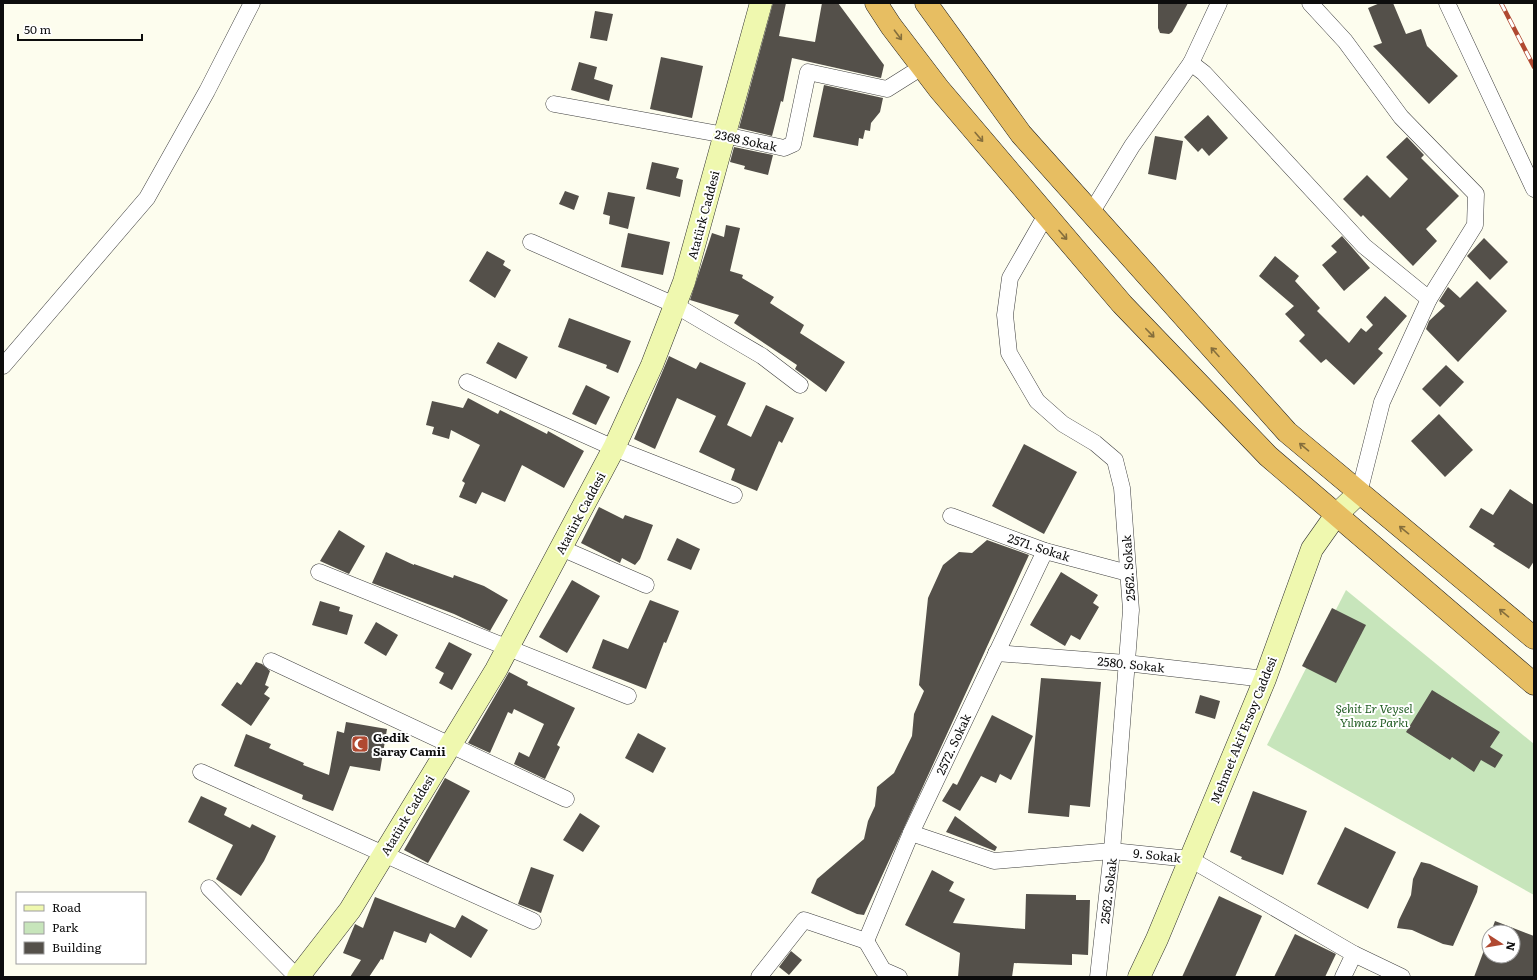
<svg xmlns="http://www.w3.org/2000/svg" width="1537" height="980" font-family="Literata,serif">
  <rect width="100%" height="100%" fill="#fdfdee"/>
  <!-- green -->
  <polygon fill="#c7e5bb" points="1346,590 1534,744 1534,895 1267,745"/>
  <!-- building -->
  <g fill="#54504a">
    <polygon points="773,3 786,3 779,36 815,42 822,3 838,3 884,65 881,78 792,58 783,102 781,101 772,136 739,128"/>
    <polygon points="1158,3 1188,3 1172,32 1169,34 1160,33 1158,28"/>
    <polygon points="1380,3 1393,3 1406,34 1421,29 1427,46 1458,76 1429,104 1373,46 1382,43 1368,8"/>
    <polygon points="595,11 613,14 607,41 590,38"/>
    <polygon points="661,57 703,66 692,118 650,109"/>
    <polygon points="579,62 597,67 594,79 613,85 609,101 571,90"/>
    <polygon points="824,85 883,98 880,112 871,123 870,131 865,130 863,139 859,138 858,146 813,137"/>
    <polygon points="1208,115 1228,138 1209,156 1202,148 1198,152 1184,137"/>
    <polygon points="1155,136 1183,141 1176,180 1148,174"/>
    <polygon points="1407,137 1424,155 1421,158 1459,196 1426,229 1437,241 1413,266 1363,215 1361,217 1343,199 1367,175 1390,198 1408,179 1386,157"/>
    <polygon points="734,147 773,155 768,175 744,169 745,166 730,162"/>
    <polygon points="652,162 679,168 676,178 683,180 680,197 646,189"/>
    <polygon points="565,191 579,196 574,210 559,204"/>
    <polygon points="608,192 635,197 628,229 609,224 610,216 603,214"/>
    <polygon points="726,225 740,228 730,271 743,275 742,278 774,297 770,303 804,325 800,333 845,362 826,392 795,369 797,365 734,323 739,315 690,300 712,233 724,237"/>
    <polygon points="628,233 670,242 663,275 621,267"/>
    <polygon points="1342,236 1370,268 1344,291 1322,265 1337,252 1331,246"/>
    <polygon points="1484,238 1508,262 1490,280 1467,256"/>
    <polygon points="487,251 505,261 503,265 511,270 495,298 469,281"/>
    <polygon points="1275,256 1299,276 1295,281 1320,308 1317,311 1349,343 1361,328 1366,332 1373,325 1366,317 1385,296 1407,316 1378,349 1383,353 1354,385 1326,359 1321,363 1299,341 1305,335 1285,314 1294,306 1259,276"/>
    <polygon points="1477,281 1507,311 1458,362 1426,329 1429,321 1445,306 1439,301 1448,287 1460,298"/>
    <polygon points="569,318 631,341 618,373 606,368 607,365 558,347"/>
    <polygon points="498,342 528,357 516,379 486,363"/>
    <polygon points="669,356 696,369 700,362 746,383 727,425 751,437 766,405 794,418 782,443 779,441 757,491 731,480 735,469 699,452 716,416 677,398 655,449 634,439"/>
    <polygon points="1446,365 1464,382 1440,407 1422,389"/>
    <polygon points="586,385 610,397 596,425 572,414"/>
    <polygon points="468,398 498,414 500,410 547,434 548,431 584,451 564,488 522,465 505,502 482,492 476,504 459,497 465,483 462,481 480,445 451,430 449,439 432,434 434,427 426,425 432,401 463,408"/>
    <polygon points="1439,414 1473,450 1445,477 1411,441"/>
    <polygon points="1024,444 1077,472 1044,534 992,506"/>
    <polygon points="1510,489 1534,505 1534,561 1529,569 1493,546 1495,544 1469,527 1481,508 1493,515"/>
    <polygon points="599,507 623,519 625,515 653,525 640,559 635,565 622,558 620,563 581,543"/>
    <polygon points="339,530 365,546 349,574 320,561"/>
    <polygon points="677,538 700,549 691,570 667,560"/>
    <polygon points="987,540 1029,555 864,915 857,914 811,893 817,879 864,839 868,821 875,806 877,787 894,773 912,736 914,714 924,691 919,685 928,598 943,565 959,552 972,553"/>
    <polygon points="386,552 414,565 414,564 453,578 454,575 484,586 508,600 490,631 454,614 372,583"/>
    <polygon points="1061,572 1098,595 1093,603 1099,607 1080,640 1071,635 1065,646 1030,625"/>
    <polygon points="572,580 600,596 567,653 539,637"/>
    <polygon points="650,600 679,611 666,643 664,642 646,689 592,668 603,639 628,649"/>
    <polygon points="320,601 340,607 339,611 353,615 347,635 312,625"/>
    <polygon points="1332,608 1366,625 1336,683 1302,666"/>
    <polygon points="376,622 398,635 386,656 364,643"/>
    <polygon points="449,642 472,654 452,690 439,683 444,673 435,668"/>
    <polygon points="256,662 262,664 270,671 265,685 269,687 264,694 270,698 251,726 221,705 237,682 241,685"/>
    <polygon points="509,672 528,682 527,685 575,708 557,745 560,747 545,779 514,764 519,752 529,757 544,724 514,709 512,714 508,712 490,753 468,743"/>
    <polygon points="1041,678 1101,682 1090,807 1070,805 1069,817 1028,813"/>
    <polygon points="1432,690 1500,732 1490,747 1503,755 1495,768 1481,760 1474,772 1452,757 1450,760 1406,732"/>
    <polygon points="1200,695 1220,701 1215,719 1195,713"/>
    <polygon points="992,715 1033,736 1011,780 1000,774 996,783 981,776 960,811 942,801 953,783 957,785"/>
    <polygon points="346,722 387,729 380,771 350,766 333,811 302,799 303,795 234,766 246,734 271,744 269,748 304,763 303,765 329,775 337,731 344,733"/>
    <polygon points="638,733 666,748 653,773 625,758"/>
    <polygon points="445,778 470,791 428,863 404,850"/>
    <polygon points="1253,791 1307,811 1283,875 1241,859 1242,857 1230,852"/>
    <polygon points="201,796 227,808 224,815 250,828 252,824 276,836 264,861 241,896 216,879 233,845 188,822"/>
    <polygon points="580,813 600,826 583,852 563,840"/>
    <polygon points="955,816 997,847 995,851 946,832"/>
    <polygon points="1345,827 1396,852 1368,909 1317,884"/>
    <polygon points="1421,862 1430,864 1478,886 1477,892 1453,946 1443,944 1412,930 1397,928 1399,920 1411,895 1413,879"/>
    <polygon points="531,867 554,875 541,913 518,904"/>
    <polygon points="932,870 954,882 949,891 965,899 953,923 1025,929 1026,894 1076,895 1076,900 1090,900 1088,955 1072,954 1072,965 1014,963 1012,977 958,977 960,953 905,925"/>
    <polygon points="1219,896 1262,916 1235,977 1182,977"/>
    <polygon points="375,897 455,928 462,915 488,930 471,958 430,933 426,943 394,931 383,960 381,959 369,977 350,977 361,960 343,953 355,924 363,928"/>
    <polygon points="1495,921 1534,936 1534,977 1474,977 1489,937 1489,956 1513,956 1513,932 1491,932"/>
    <polygon points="1295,934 1336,954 1325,977 1274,977"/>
    <polygon points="791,951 802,960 789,975 779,967"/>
  </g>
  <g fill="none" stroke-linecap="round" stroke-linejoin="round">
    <!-- street casing -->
    <g stroke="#404040" stroke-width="17">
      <g id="street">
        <polyline points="1310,3 1345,41 1401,117 1476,194 1475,225 1429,299"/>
        <polyline points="1447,3 1534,189"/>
        <polyline points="1191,63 1219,3"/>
        <polyline points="554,104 725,135 784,148 793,144 808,72 887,89 922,67"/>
        <polyline points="1091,213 1132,146 1191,63 1204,73 1364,246 1429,299 1382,402 1359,493"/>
        <polyline points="1046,215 1010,278 1005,315 1009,353 1037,401 1063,424 1095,443 1115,460 1122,488 1131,610 1112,851 1098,977"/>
        <polyline points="531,242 675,305 762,356 800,385"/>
        <polyline points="3,366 147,198 207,91 252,3"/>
        <polyline points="467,382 614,448 734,495"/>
        <polyline points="951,516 1045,551 1128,573"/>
        <polyline points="561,548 646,585"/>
        <polyline points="319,572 628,696"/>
        <polyline points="996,653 1126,663 1265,679"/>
        <polyline points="271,661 566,799"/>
        <polyline points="201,772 533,921"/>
        <polyline points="911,833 994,861 1112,851 1190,859 1354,954 1402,977"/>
        <polyline points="209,888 297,977"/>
        <polyline points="866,941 911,833 1045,551"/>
        <polyline points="866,941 883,970 899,977"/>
        <polyline points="759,977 804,920 866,941"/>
        <polyline points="1343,977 1354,954"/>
      </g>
    </g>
    <!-- secondary casing -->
    <g stroke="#2f2f2f" stroke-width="23">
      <g id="secondary">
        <polyline points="298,977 350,910 496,670 614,448 652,365 684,282 761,3"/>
        <polyline points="1139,977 1157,939 1265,679 1312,549 1336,515 1359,493"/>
      </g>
    </g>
    <!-- highway casing -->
    <g stroke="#1e1e1e" stroke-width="23">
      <g id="highway">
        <polyline points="876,3 891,26 939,89 1122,304 1268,456 1534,684"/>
        <polyline points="926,3 1021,134 1287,432 1534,638"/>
      </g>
    </g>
    <!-- street -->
    <use href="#street" stroke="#fff" stroke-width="16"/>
    <!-- secondary -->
    <use href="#secondary" stroke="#eff8af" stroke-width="22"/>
    <!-- highway -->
    <use href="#highway" stroke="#e7be62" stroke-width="22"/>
    <!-- rail casing -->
    <g stroke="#b04931" stroke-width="4.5">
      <polyline id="rail" points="1501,3 1534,67"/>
    </g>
    <!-- rail -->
    <use href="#rail" stroke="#fff" stroke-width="3" stroke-dasharray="9" stroke-linecap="butt"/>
  </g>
  <!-- one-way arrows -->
  <defs><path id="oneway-shaft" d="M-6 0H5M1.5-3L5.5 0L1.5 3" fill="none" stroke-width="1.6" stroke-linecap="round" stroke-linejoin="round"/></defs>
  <g stroke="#856e3c">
    <use href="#oneway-shaft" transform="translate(898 35) rotate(53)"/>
    <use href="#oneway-shaft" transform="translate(979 137) rotate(50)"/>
    <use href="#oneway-shaft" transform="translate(1063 235) rotate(49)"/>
    <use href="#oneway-shaft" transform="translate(1150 333) rotate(46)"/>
    <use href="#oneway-shaft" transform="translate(1215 352) rotate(-132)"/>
    <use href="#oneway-shaft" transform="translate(1304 447) rotate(-140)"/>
    <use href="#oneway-shaft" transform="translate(1404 530) rotate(-141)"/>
    <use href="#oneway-shaft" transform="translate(1504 613) rotate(-140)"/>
  </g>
  <!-- icons -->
  <defs>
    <g id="mosque-square" transform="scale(0.9)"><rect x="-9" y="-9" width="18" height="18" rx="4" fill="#b04931" stroke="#fff"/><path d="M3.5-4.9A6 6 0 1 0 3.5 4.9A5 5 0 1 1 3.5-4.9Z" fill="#fff"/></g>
  </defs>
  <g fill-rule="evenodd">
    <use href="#mosque-square" x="360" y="744"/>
  </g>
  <g text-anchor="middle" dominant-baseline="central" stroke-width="4" stroke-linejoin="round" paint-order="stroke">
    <!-- street labels -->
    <g font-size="12" fill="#0d0d0d" stroke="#fff">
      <text transform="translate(746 140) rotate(12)">2368 Sokak</text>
      <text transform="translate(703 215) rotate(-75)">Atatürk Caddesi</text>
      <text transform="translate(580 513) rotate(-62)">Atatürk Caddesi</text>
      <text transform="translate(1039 547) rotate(18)">2571. Sokak</text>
      <text transform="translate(1128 568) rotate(-94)">2562. Sokak</text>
      <text transform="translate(1131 664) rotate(6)">2580. Sokak</text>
      <text transform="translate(1243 730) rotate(-68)">Mehmet Akif Ersoy Caddesi</text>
      <text transform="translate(953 744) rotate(-65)">2572. Sokak</text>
      <text transform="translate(407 815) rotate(-59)">Atatürk Caddesi</text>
      <text transform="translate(1157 855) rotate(6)">9. Sokak</text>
      <text transform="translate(1108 891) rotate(-83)">2562. Sokak</text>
    </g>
    <!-- park labels -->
    <g font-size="12" font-style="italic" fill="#235e25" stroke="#fff">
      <text x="1374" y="708">Şehit Er Veysel<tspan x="1374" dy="14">Yılmaz Parkı</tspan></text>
    </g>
    <!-- poi labels -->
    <g font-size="12" font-weight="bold" fill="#0d0d0d" stroke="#fff" text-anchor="start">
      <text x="373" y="737">Gedik<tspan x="373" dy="14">Saray Camii</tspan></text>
    </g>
  </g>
  <!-- border -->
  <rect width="1537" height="980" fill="none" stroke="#0d0d0d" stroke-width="8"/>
  <!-- legend -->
  <rect x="16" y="892" width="130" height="72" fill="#ffffff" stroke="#9e9e9e"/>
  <rect x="24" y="905" width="20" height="6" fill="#eff8af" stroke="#9e9e9e"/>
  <text x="52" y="912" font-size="12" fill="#0d0d0d">Road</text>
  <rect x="24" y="922" width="20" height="12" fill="#c7e5bb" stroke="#9e9e9e"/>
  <text x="52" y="932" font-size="12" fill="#0d0d0d">Park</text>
  <rect x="24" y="942" width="20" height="12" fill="#54504a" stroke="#9e9e9e"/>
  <text x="52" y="952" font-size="12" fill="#0d0d0d">Building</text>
  <!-- north arrow -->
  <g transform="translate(1501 944) rotate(102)"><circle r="19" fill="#ffffff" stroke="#9e9e9e"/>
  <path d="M0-3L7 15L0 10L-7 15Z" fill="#b04931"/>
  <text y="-6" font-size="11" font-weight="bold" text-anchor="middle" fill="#0d0d0d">N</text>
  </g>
  <!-- scale -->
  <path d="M18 34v6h124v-6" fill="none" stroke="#0d0d0d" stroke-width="2"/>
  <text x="24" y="34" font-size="12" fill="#0d0d0d" stroke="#ffffff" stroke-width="3" paint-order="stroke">50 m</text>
</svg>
